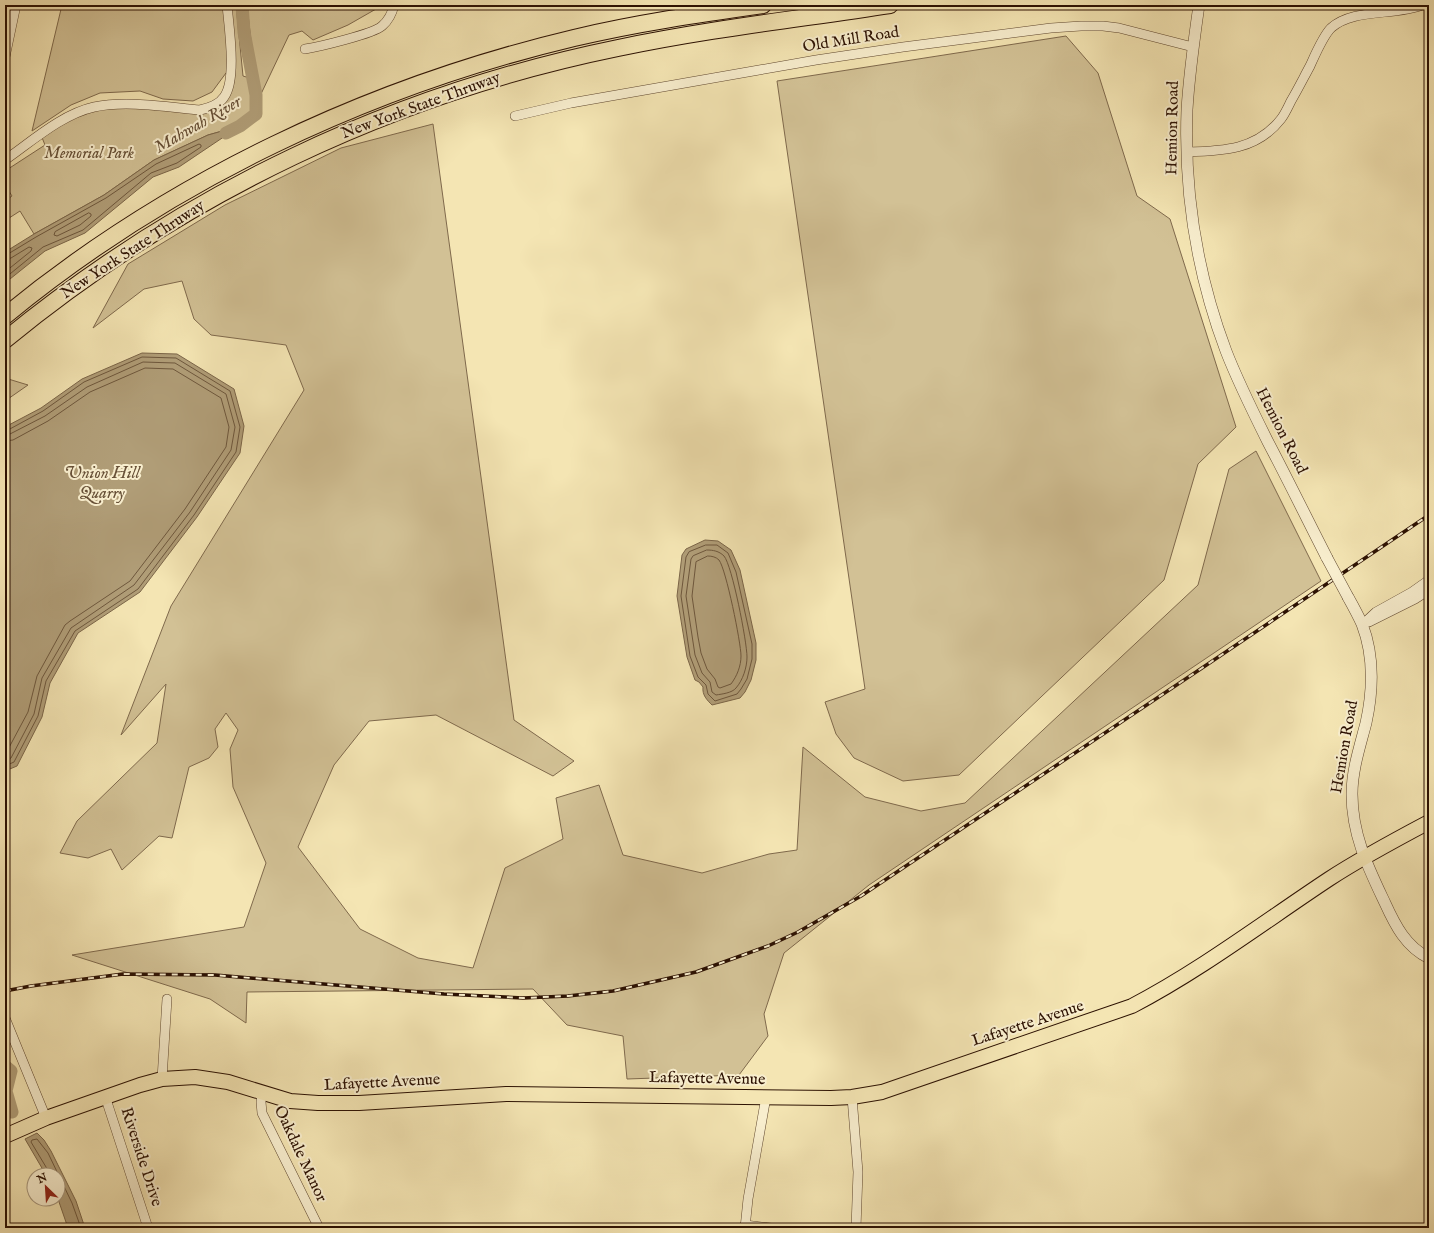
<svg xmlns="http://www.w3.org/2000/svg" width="1434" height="1233" font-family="'IM FELL English',serif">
  <rect width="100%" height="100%" fill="#f4e5b3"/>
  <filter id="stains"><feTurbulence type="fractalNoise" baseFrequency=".005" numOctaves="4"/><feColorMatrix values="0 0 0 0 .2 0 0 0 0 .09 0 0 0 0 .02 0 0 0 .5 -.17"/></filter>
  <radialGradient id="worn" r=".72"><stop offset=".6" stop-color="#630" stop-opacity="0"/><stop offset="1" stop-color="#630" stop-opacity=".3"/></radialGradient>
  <!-- green -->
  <g fill="#d2c195" stroke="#7f694c">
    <polygon points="62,5 236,5 243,76 253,79 256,95 256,114 240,126 208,135 154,160 104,195 34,234 20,211 6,220 5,219 5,201 12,196 5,185 5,171 45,145 41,135 93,107 200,110 224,98 231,74 226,73 212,92 193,101 163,99 140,91 100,93 71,105 32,131"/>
    <polygon points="247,5 383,5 348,25 313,40 302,31 289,35 261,94 254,68"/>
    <polygon points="1066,36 1098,73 1137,196 1170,219 1236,427 1198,464 1164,580 959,775 903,781 854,758 836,734 825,702 865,689 777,81"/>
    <polygon points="433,124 514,720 574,761 553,776 436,715 369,721 334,765 298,847 360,929 418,958 473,968 505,868 563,839 556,798 599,785 623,855 702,873 769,854 797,850 803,747 865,797 921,811 965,803 1198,585 1229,469 1256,451 1321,581 869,885 784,953 764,1014 768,1036 739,1075 627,1079 623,1036 567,1025 533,989 247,992 246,1023 210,999 72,955 244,927 266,863 233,787 230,749 238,730 226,713 215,729 218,747 209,758 189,767 172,838 159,836 122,870 111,849 88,858 60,853 77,821 157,743 166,684 121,735 171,606 304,390 286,345 211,335 194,319 182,281 144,289 93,328 128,264 225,205 341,148"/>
    <polygon points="5,378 28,385 5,401"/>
  </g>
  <!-- water -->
  <g fill="#b09d77" stroke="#7b6548">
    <polygon points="240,126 179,167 153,177 85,233 45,251 5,283 5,252 34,234 104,195 154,160 208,135"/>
    <polygon points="142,353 177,354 234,389 244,426 240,453 197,517 140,592 78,633 50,683 42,717 17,766 5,771 5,427 41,408 82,379"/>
    <path d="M705 540 718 541 731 550 740 570 756 643V660L751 680 745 692 740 698 712 705C707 700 702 695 703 687L699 682 695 680 687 657 677 596 682 555 686 549Z"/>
    <polygon points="37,1133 44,1140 51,1151 76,1201 85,1228 68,1228 58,1199 58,1175 46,1175 25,1139"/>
  </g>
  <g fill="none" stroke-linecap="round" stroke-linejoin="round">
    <!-- shore -->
    <g stroke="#6e573c" stroke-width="1">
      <polygon points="89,213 91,214 91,216 80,225 57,236 54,235 55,232"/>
      <polyline points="5,255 8,254 36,237 106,198 156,164 199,144 201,145 201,147 177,163 151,173 83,230 43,247 5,278"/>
      <polyline points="5,260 11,258 29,247 32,248 31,251 5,272"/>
      <polyline points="5,430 8,430 43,411 84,382 142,357 176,358 230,391 240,427 236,452 194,515 138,589 75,631 46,681 38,716 14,762 5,766"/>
      <polyline points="5,435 10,434 45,416 87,387 143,362 175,363 226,394 235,427 231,450 190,512 134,585 71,628 42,678 34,714 11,758 5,761"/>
      <polyline points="5,441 13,440 48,421 90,392 145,368 173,369 221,398 229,427 226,447 185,509 130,581 70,621 65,625 37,676 28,712 5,755"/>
      <polygon points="706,545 717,545 728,553 736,572 752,644 752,659 747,679 741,689 737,694 715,701 708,694 706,685 698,677 690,656 681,596 686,557 689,552"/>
      <path d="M707 550C713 550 719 551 724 556 732 565 747 642 747 657 747 667 743 680 736 688 732 693 722 694 716 695L712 692 710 682 702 673 695 655 686 596 691 559 693 556Z"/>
      <path d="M708 556C712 556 716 557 719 560 726 569 741 643 741 656 741 666 737 676 731 684L720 688 718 687 715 679 707 669 701 653 698 637 692 596 696 562Z"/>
      <polyline points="49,1175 49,1172 31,1142 32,1140 37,1139 48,1153 72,1203 81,1228"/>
    </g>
    <!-- river -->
    <g stroke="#b09d77" stroke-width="13">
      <polyline points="226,133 240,126 256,114 256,95 244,32 242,5"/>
      <polyline points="5,1066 11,1071 6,1091 12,1112"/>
    </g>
    <!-- minor casing -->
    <g stroke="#5e462e" stroke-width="10">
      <g id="minor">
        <path d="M305 49C318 47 373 34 382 26 389 20 392 14 394 5"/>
        <polyline points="5,57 16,5"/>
        <polyline points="515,116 571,103 816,60 903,47 1051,28 1081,26 1103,26 1119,28 1193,47"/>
        <path d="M1187 152C1223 151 1257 150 1281 119 1285 114 1288 107 1291 101 1298 89 1304 77 1310 66 1315 55 1323 36 1331 28 1353 8 1395 16 1422 5"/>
        <path d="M5 160C31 142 62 114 94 107 126 100 167 107 200 110 209 108 219 105 224 97 237 80 229 27 227 5"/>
        <polyline points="1369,622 1415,599 1429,590"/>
        <polyline points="1362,625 1376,612 1412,592 1429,580"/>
        <polyline points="5,1018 46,1118"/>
        <polyline points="162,1079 167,999"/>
        <polyline points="262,1092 261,1102 262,1113 319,1228"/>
        <polyline points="105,1096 148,1228"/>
        <polyline points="852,1097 858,1172 856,1228"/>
        <polyline points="745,1225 771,1228"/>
        <polyline points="745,1228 748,1199 766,1097"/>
      </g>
    </g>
    <!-- tertiary casing -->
    <g stroke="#5e462e" stroke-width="12">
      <g id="tertiary">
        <path d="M1199 5C1194 40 1189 75 1187 110 1184 192 1197 274 1226 351 1238 382 1253 412 1268 442 1288 480 1307 519 1327 558"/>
        <path d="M1348 597C1353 606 1358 615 1362 624 1374 655 1373 691 1366 723 1360 746 1352 770 1352 794 1352 835 1368 867 1385 903 1395 925 1406 947 1429 958"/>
      </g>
    </g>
    <!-- primary casing -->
    <g stroke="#2c1102" stroke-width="16">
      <path id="primary" d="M5 1136 46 1118 140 1085 162 1079 195 1077 228 1082 290 1101 318 1103H359L506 1094 831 1098 852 1097 882 1092 1132 1006C1201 970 1264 922 1329 879 1361 858 1395 840 1429 822"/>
    </g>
    <!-- motorway casing -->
    <g stroke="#2c1102" stroke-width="18">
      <g id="motorway">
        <path d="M5 316C169 181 368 87 574 38 637 23 700 14 763 5"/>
        <path d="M5 340C183 194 392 94 618 48 708 29 799 19 890 5"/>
      </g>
    </g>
    <!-- minor -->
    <use href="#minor" stroke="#f8eece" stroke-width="9"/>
    <!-- tertiary -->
    <use href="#tertiary" stroke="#f8eece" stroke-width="11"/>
    <!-- primary -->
    <use href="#primary" stroke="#f4e5b3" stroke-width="14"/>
    <!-- motorway -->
    <use href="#motorway" stroke="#f4e5b3" stroke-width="16"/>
    <!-- rail casing -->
    <g stroke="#2c1102" stroke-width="3.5">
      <polyline id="rail" points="5,991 31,986 123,974 215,975 444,994 523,998 568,996 613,991 696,972 768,946 798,932 861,896 1202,668 1429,515"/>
    </g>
    <!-- rail -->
    <use href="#rail" stroke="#f8eece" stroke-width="2" stroke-dasharray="6" stroke-linecap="butt"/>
    <!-- tertiary-bridge casing -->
    <g stroke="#5e462e" stroke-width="12" stroke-linecap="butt">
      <polyline id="tertiary-bridge" points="1327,558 1348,597"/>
    </g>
    <!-- tertiary-bridge -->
    <use href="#tertiary-bridge" stroke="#f8eece" stroke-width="11"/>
  </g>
  <g text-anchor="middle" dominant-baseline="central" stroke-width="4" stroke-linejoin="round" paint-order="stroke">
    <!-- street labels -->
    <g font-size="16" fill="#2c1102" stroke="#f8eece">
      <text transform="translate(851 40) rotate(-9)">Old Mill Road</text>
      <text transform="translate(421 106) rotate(-20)">New York State Thruway</text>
      <text transform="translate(1173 128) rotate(-89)">Hemion Road</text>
      <text transform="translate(133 250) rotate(-33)">New York State Thruway</text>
      <text transform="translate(1281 431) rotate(63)">Hemion Road</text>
      <text transform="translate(1345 747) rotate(-80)">Hemion Road</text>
      <text transform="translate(1028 1024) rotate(-18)">Lafayette Avenue</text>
      <text transform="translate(707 1079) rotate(1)">Lafayette Avenue</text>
      <text transform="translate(382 1083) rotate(-3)">Lafayette Avenue</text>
      <text transform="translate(300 1154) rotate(65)">Oakdale Manor</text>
      <text transform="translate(141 1157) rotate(72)">Riverside Drive</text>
    </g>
    <!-- park labels -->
    <g font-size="16" font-style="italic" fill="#664f35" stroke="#f8eece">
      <text x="89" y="154">Memorial Park</text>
    </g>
    <!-- water labels -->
    <g font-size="17" font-style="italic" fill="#675037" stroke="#f8eece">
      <text transform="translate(198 125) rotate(-30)">Mahwah River</text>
      <text x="102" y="473">Union Hill<tspan x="102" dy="20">Quarry</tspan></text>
    </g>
  </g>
  <!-- margin -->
  <rect width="1434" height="1233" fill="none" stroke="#f4e5b3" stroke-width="20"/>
  <rect x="6" y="6" width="1422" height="1221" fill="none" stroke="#2c1102" stroke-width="2"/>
  <rect x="10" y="10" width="1414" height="1213" fill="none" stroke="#2c1102"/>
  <!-- north arrow -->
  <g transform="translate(46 1187) rotate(335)"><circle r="19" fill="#f8eece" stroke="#a6967c"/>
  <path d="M0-3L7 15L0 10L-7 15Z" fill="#8f2418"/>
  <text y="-6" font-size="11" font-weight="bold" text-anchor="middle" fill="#2c1102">N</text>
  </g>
  <rect width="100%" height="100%" filter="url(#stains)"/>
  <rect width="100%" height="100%" fill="url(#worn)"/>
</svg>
